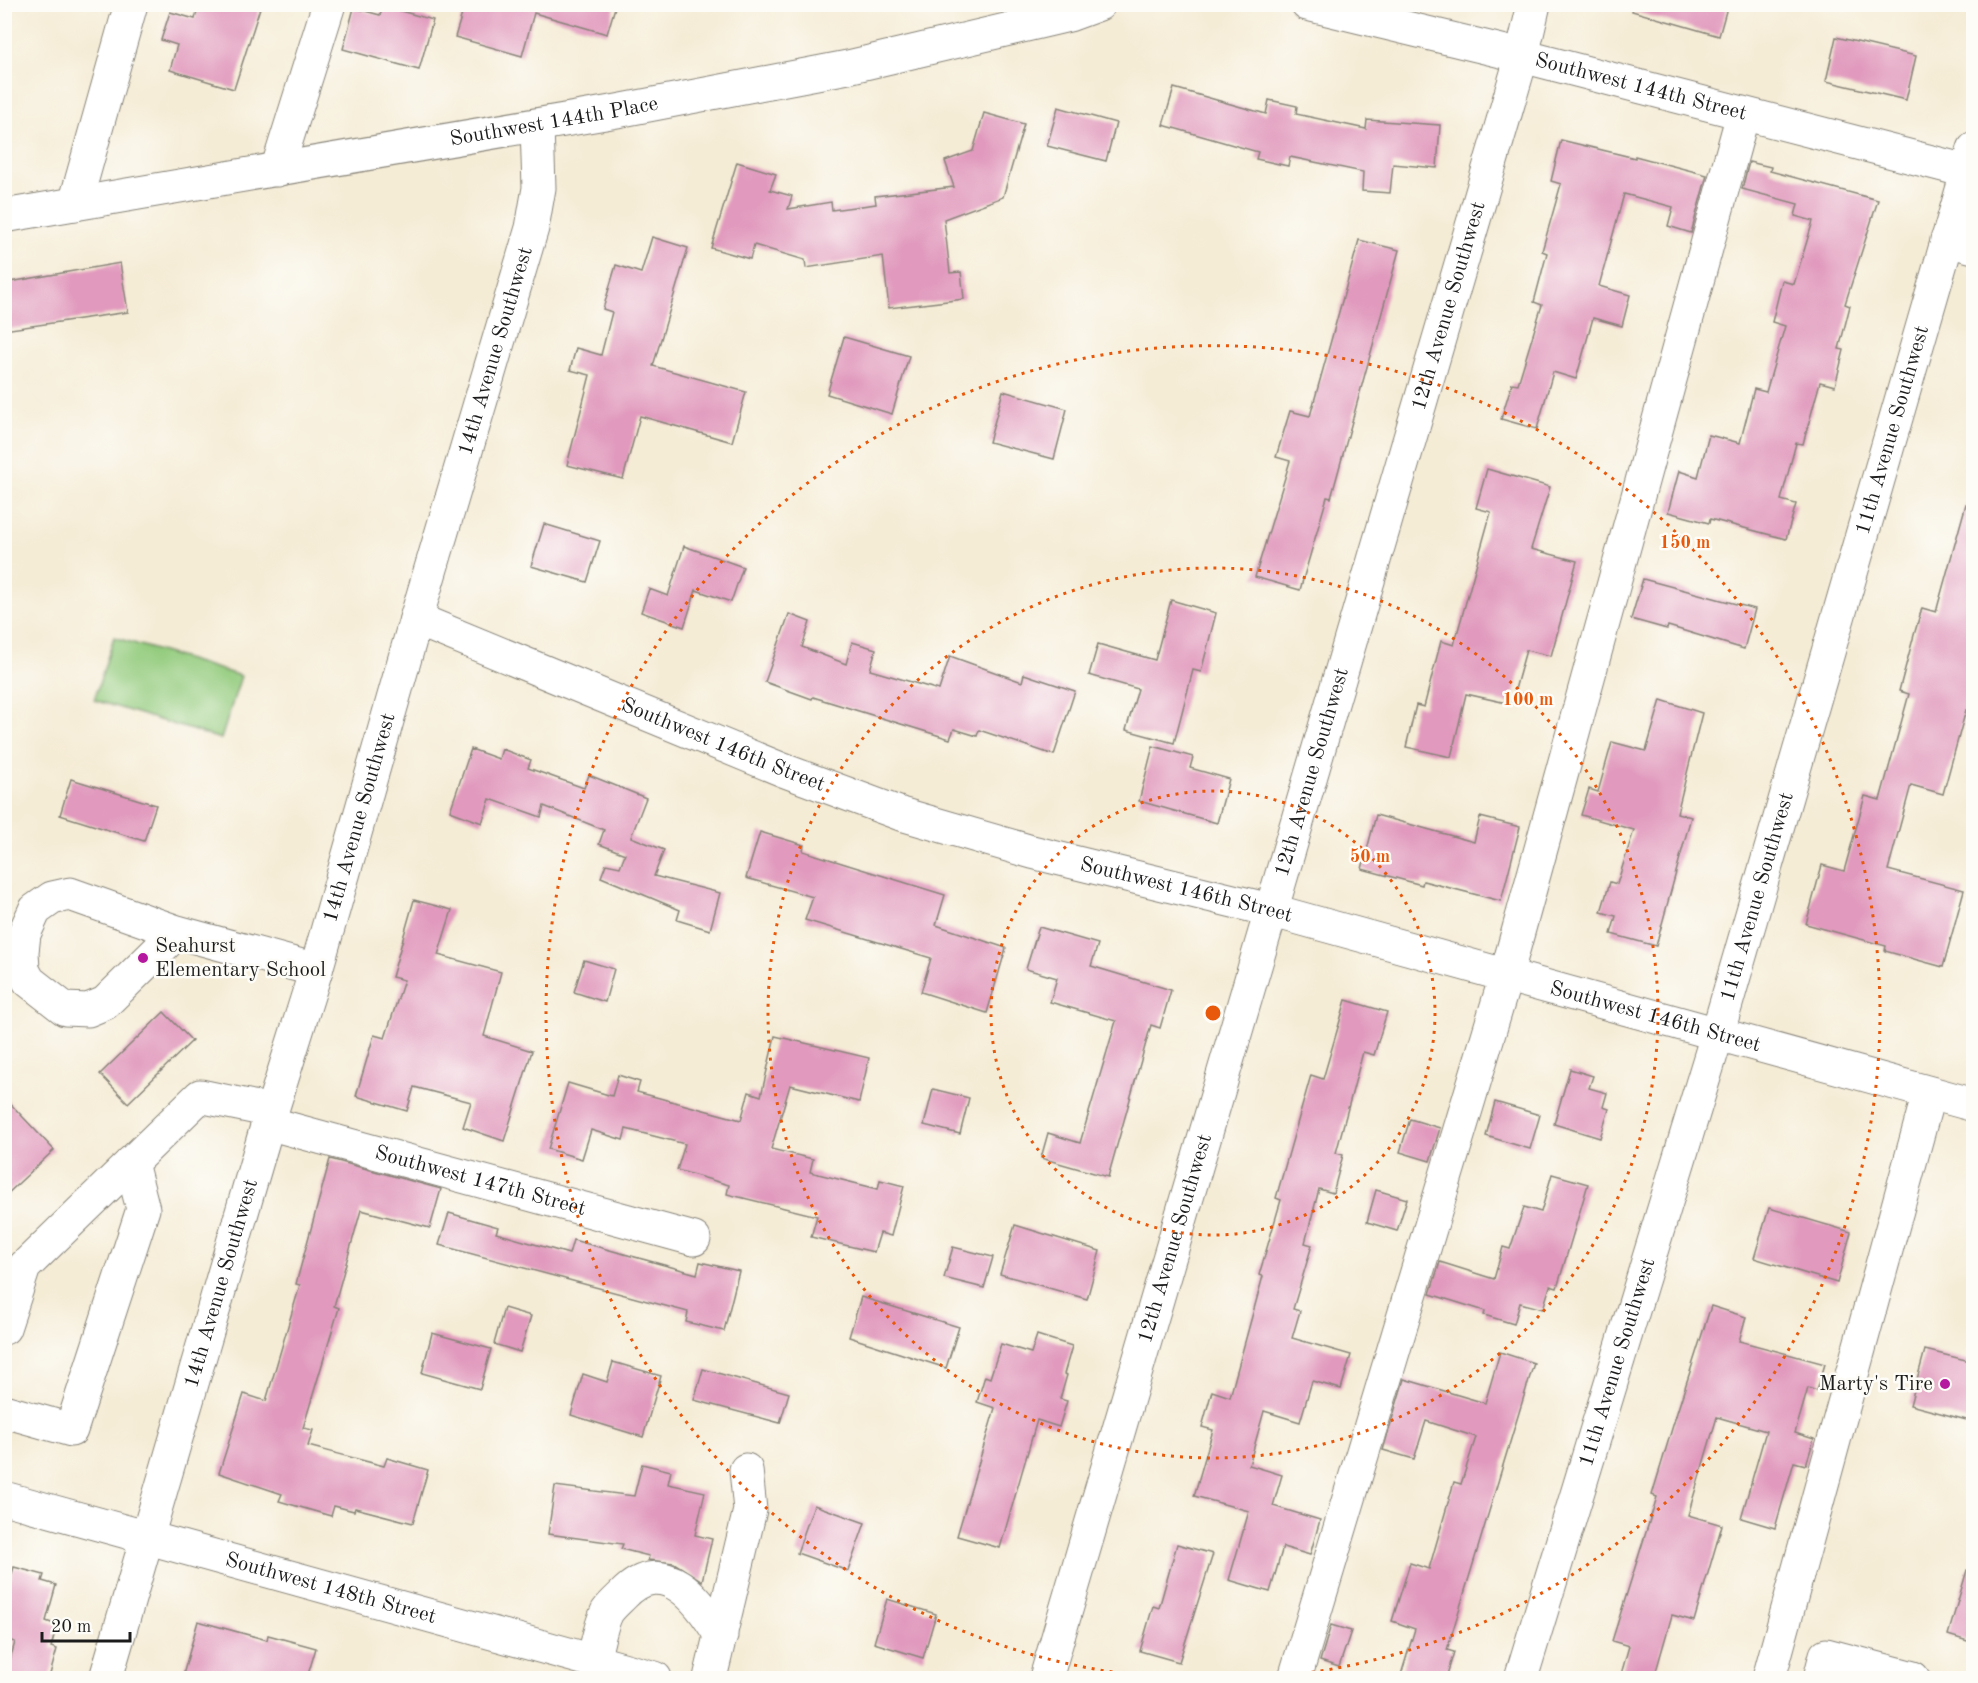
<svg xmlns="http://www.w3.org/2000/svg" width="1978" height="1683" font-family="'Old Standard TT',serif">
  <rect width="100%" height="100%" fill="#fdfcf7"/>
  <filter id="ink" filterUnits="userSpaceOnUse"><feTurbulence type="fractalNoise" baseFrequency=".0167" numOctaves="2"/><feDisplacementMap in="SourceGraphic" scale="12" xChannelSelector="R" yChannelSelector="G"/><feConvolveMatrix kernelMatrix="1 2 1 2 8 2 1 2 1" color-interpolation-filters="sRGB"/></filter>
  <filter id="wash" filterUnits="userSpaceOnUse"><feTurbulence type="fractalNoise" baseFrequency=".008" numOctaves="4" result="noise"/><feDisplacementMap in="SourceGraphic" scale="24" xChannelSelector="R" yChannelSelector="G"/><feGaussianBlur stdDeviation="1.35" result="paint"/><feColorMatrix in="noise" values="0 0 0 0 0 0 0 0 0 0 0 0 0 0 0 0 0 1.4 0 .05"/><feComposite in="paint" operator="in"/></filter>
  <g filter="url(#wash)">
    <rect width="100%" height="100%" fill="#f5ecd6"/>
    <!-- green -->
    <polygon fill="#94cc7f" stroke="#58744e" stroke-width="1.5" points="114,637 241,676 221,739 94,700"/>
    <g id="blocks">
      <!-- building -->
      <g fill="#e19abd">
        <polygon points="199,4 246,4 260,8 234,89 170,70 177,45 161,40 170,12 195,19"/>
        <polygon points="465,4 616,4 607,34 534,13 522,56 455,37"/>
        <polygon points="1633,4 1728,4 1719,36 1632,11"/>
        <polygon points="383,6 433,20 419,70 343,49 354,8 380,15"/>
        <polygon points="1836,37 1916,56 1906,100 1826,81"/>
        <polygon points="1174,88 1266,114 1269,100 1297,106 1296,114 1366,129 1367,120 1440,125 1437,168 1393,164 1390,193 1362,191 1363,172 1290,157 1288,166 1256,159 1258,152 1163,125"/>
        <polygon points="1058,107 1116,123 1106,161 1047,146"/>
        <polygon points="984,113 1024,124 1003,197 944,219 950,273 961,272 964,299 889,308 883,256 806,268 805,260 754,245 750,259 711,248 737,162 776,174 770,190 792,196 788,209 831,202 832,210 876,204 875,196 954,187 945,161 973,151"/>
        <polygon points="1561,140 1635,158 1635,156 1707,175 1691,233 1668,226 1673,207 1624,194 1599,286 1630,295 1622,326 1593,318 1576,379 1553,372 1537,429 1501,419 1512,383 1518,384 1542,305 1534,302 1547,253 1542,251 1561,184 1551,181"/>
        <polygon points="1749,162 1771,167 1770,171 1878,200 1845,304 1850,306 1839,349 1844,350 1835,386 1820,382 1803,444 1796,443 1781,500 1796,504 1786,539 1710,519 1709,523 1668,512 1679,471 1698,477 1709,435 1740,443 1754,389 1766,392 1785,326 1772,322 1782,281 1794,284 1813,221 1795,216 1798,204 1742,189"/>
        <polygon points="652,237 688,248 653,366 746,392 732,442 640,416 623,479 567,465 590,375 570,370 576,348 601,355 612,312 603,309 616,265 641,273"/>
        <polygon points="1359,240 1399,250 1331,498 1327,497 1300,590 1255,577 1290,461 1276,457 1290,411 1310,416"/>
        <polygon points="120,263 128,312 4,330 4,283"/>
        <polygon points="844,337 909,356 892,414 827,394"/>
        <polygon points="1003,391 1067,409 1054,459 989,442"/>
        <polygon points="1487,469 1550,487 1531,549 1577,561 1551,656 1526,650 1511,704 1466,694 1451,757 1406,747 1416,705 1424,707 1441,641 1454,645 1491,512 1476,508"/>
        <polygon points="1966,504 1974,505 1974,712 1966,710 1943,794 1911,785 1888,870 1964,890 1943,967 1885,951 1886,946 1806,924 1822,865 1844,871 1865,796 1880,800 1909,694 1899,691 1914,635 1922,608 1936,612"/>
        <polygon points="544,524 600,541 587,582 531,566"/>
        <polygon points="684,546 743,567 731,602 696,590 684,627 641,612 649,589 668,596"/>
        <polygon points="1643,579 1755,609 1744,649 1668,626 1667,629 1631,619"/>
        <polygon points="1171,600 1216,613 1201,672 1193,670 1174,743 1126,730 1138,689 1089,675 1098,644 1155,660"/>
        <polygon points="789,614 810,622 802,647 846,664 852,642 876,649 870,670 939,690 950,656 1022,682 1024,674 1075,691 1054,755 979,730 977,736 954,729 950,739 813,697 812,699 765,682"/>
        <polygon points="1661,700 1702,713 1677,813 1691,817 1656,946 1611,934 1616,916 1601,912 1610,882 1617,884 1634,830 1581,815 1589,789 1598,792 1612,742 1646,751"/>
        <polygon points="1153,746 1193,757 1190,768 1229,779 1217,823 1139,801"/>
        <polygon points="471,749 499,759 502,749 531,760 528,768 584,788 589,775 646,798 631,837 664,850 654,876 720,893 710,930 677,920 680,910 601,877 606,864 620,867 625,854 599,844 604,830 544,806 541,817 490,799 482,823 450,811"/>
        <polygon points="71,779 156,805 144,841 60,815"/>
        <polygon points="1376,815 1474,842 1480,817 1520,827 1501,901 1423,881 1422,885 1362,869"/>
        <polygon points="760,832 804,845 803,851 945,895 936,925 1006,948 987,1013 921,992 931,958 805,920 813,897 746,878"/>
        <polygon points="414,900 452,910 438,955 501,972 484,1036 532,1051 504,1141 463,1127 471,1102 414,1087 407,1111 356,1096 374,1035 385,1038 404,980 392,977"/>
        <polygon points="1039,927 1098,944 1091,966 1171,990 1160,1028 1151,1025 1108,1177 1041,1158 1048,1133 1080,1143 1116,1021 1050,1002 1057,978 1026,969"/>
        <polygon points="584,960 614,969 605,1002 574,992"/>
        <polygon points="1346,1000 1387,1012 1374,1055 1363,1052 1336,1153 1343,1155 1333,1193 1319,1189 1305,1243 1312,1245 1293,1309 1300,1311 1292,1338 1351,1355 1341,1389 1312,1381 1300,1422 1264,1411 1249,1465 1282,1475 1273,1506 1320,1520 1310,1555 1283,1547 1270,1592 1229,1580 1249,1511 1194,1496 1213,1430 1202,1427 1212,1391 1230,1397 1263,1276 1259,1275 1281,1200 1276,1198 1311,1075 1323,1079"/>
        <polygon points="164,1012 192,1041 128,1103 100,1074"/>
        <polygon points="775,1036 869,1058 859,1102 790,1085 771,1149 813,1159 810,1172 878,1189 880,1180 904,1186 891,1236 880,1233 874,1252 811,1237 817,1216 727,1194 729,1185 677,1170 685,1144 626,1129 623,1140 591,1130 582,1159 548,1149 568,1083 612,1096 618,1075 640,1082 637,1092 741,1120 749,1092 761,1096"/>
        <polygon points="1570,1069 1593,1076 1589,1088 1607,1093 1603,1107 1609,1109 1600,1138 1554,1124"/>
        <polygon points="933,1089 969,1098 960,1134 924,1125"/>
        <polygon points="4,1097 54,1150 4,1197"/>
        <polygon points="1495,1102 1540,1115 1530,1149 1486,1136"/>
        <polygon points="1410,1119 1440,1128 1430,1161 1400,1152"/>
        <polygon points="330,1159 441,1189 430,1228 361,1210 334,1306 339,1308 303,1428 313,1430 308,1446 384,1466 387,1458 428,1470 413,1523 355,1508 354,1511 334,1506 331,1516 279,1501 282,1494 219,1473 244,1394 266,1401 300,1285 296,1284"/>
        <polygon points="1552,1174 1588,1184 1557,1288 1550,1286 1543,1309 1520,1303 1514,1324 1484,1315 1485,1311 1430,1294 1440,1262 1494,1279 1503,1247 1510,1249 1524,1207 1541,1212"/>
        <polygon points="1376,1190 1407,1199 1397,1231 1367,1222"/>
        <polygon points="1769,1208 1851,1232 1837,1283 1754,1258"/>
        <polygon points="449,1213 498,1227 496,1233 569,1254 573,1240 697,1274 700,1262 739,1271 724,1331 686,1322 688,1312 439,1245"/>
        <polygon points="1015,1225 1100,1251 1087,1299 1000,1274"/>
        <polygon points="953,1247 993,1257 984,1288 944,1278"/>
        <polygon points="861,1297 959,1327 946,1368 849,1337"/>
        <polygon points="1711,1306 1746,1317 1739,1341 1825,1364 1817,1391 1808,1388 1795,1433 1814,1439 1806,1465 1794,1462 1775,1528 1741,1518 1766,1431 1717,1417 1688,1515 1722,1525 1694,1621 1672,1615 1654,1678 1620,1678 1629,1646 1612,1641 1657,1497 1652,1495 1674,1422"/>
        <polygon points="504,1308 531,1316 520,1352 494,1344"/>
        <polygon points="432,1333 491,1349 480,1389 422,1373"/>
        <polygon points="1037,1335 1072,1346 1064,1374 1067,1375 1060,1399 1067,1401 1059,1427 1037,1420 1000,1548 957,1536 995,1408 977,1402 985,1376 990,1378 1001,1344 1031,1353"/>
        <polygon points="1925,1350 1974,1362 1974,1422 1910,1405"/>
        <polygon points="1500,1352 1534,1363 1447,1650 1454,1652 1446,1678 1400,1678 1415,1629 1392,1621 1410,1563 1429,1569 1454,1482 1461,1484 1476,1437 1426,1421 1414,1459 1383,1450 1404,1379 1485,1403"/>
        <polygon points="613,1362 661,1376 643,1437 571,1415 583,1374 607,1382"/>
        <polygon points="703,1369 789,1393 780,1423 694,1400"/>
        <polygon points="642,1464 671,1471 668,1484 705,1492 695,1535 712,1539 702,1581 674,1563 648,1560 649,1556 621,1549 623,1544 548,1534 555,1486 634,1496"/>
        <polygon points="814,1505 865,1523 848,1571 797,1553"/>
        <polygon points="1177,1544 1213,1554 1179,1662 1140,1651 1153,1606 1159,1608"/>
        <polygon points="14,1567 44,1575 42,1581 56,1585 46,1621 57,1625 51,1647 57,1649 49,1678 5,1678 15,1642 4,1639 4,1600"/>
        <polygon points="1967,1570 1974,1571 1974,1643 1948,1635"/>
        <polygon points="887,1599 936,1614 923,1658 874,1643"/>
        <polygon points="198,1621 267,1640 268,1635 316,1648 307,1678 196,1678 183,1675"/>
        <polygon points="1331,1625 1351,1631 1339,1667 1320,1661"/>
      </g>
    </g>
  </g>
  <g filter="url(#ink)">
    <use href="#blocks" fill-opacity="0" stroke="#888479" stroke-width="1.5"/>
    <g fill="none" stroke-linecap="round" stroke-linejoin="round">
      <!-- minor casing -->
      <g stroke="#888479" stroke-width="35">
        <g id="minor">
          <path id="s1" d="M1307 4 1522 56 1974 173"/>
          <polyline points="277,170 329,4"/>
          <polyline points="75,204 131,4"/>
          <path id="s2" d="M4 216 617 111 848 67 1069 15 1099 4"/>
          <polyline points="1947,240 1974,247"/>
          <path id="s3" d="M416 619 783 770 901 814 1032 852 1270 910 1974 1105"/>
          <polyline points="177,932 105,1003 88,1010 65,1009 29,981 23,970 22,952 24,934 35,910 52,898 70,894 177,932 316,970"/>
          <path id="s4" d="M268 1123 694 1239"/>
          <polyline points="4,1328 24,1267 200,1096 272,1111"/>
          <polyline points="4,1411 71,1430 143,1209 131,1163"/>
          <path id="s5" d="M4 1498 655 1678"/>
          <path d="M593 1661C597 1646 600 1626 607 1612 611 1606 618 1600 623 1595 664 1552 700 1601 721 1636"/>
          <path id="s6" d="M106 1678 268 1123 316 970 416 619 532 228 539 188 537 126"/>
          <polyline points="710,1678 750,1510 746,1470"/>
          <path id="s7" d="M1046 1678 1522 56 1534 4"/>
          <polyline points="1295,1678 1506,976 1743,114"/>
          <path id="s8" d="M1521 1678 1717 1035 1974 149"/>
          <polyline points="1769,1678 1929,1093"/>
          <polyline points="1820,1678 1826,1655 1913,1678"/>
        </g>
      </g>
      <!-- minor -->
      <use href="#minor" stroke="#fff" stroke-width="33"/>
    </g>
  </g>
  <!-- distance rings -->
  <g fill="none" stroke="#e8590c" stroke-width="3" stroke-dasharray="3 6">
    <circle cx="1213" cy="1013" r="222"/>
    <circle cx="1213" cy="1013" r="445"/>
    <path d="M1166 1678A667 667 0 1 1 1260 1678"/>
  </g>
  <!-- markers -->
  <g fill="#b5179e" stroke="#fdfcf7" stroke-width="2">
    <circle cx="143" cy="958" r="6"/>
    <circle cx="1945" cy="1384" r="6"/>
  </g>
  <g text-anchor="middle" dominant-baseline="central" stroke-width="5" stroke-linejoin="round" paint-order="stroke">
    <!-- street labels -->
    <g font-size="21" fill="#1c1c1c" stroke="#fdfcf7">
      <text stroke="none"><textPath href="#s1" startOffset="344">Southwest 144th Street</textPath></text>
      <text stroke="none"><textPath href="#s2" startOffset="558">Southwest 144th Place</textPath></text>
      <text stroke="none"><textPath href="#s7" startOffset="1430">12th Avenue Southwest</textPath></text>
      <text stroke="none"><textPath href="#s6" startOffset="1383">14th Avenue Southwest</textPath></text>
      <text stroke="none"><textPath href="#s8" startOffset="1302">11th Avenue Southwest</textPath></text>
      <text stroke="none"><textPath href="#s3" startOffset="332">Southwest 146th Street</textPath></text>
      <text stroke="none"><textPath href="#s7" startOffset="944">12th Avenue Southwest</textPath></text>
      <text stroke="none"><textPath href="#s6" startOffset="897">14th Avenue Southwest</textPath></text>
      <text stroke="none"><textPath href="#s3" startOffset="818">Southwest 146th Street</textPath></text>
      <text stroke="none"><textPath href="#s8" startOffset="816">11th Avenue Southwest</textPath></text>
      <text stroke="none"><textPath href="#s3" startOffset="1304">Southwest 146th Street</textPath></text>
      <text stroke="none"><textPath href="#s4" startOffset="220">Southwest 147th Street</textPath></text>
      <text stroke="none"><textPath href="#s7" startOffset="458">12th Avenue Southwest</textPath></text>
      <text stroke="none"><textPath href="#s6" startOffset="411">14th Avenue Southwest</textPath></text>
      <text stroke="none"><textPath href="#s8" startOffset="330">11th Avenue Southwest</textPath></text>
      <text stroke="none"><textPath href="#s5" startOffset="339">Southwest 148th Street</textPath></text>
    </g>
    <!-- poi labels -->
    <g font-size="21" fill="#1c1c1c" stroke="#fdfcf7" text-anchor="start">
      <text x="155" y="946">Seahurst<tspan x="155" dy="24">Elementary School</tspan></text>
      <text x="1933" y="1384" text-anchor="end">Marty's Tire</text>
    </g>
  </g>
  <circle cx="1213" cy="1013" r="9" fill="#e8590c" stroke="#fdfcf7" stroke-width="3"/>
  <g font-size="18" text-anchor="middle" font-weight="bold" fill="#e8590c" stroke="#fdfcf7" stroke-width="5" stroke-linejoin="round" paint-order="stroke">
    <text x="1685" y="548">150 m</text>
    <text x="1528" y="705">100 m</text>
    <text x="1370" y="862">50 m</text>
  </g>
  <!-- margin -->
  <rect width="1978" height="1683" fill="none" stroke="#fdfcf7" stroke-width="24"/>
  <!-- scale -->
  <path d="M42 1632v9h88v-9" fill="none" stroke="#1c1c1c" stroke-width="3"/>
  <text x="51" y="1632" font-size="18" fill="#1c1c1c" stroke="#fdfcf7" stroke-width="4.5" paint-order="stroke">20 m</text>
</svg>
